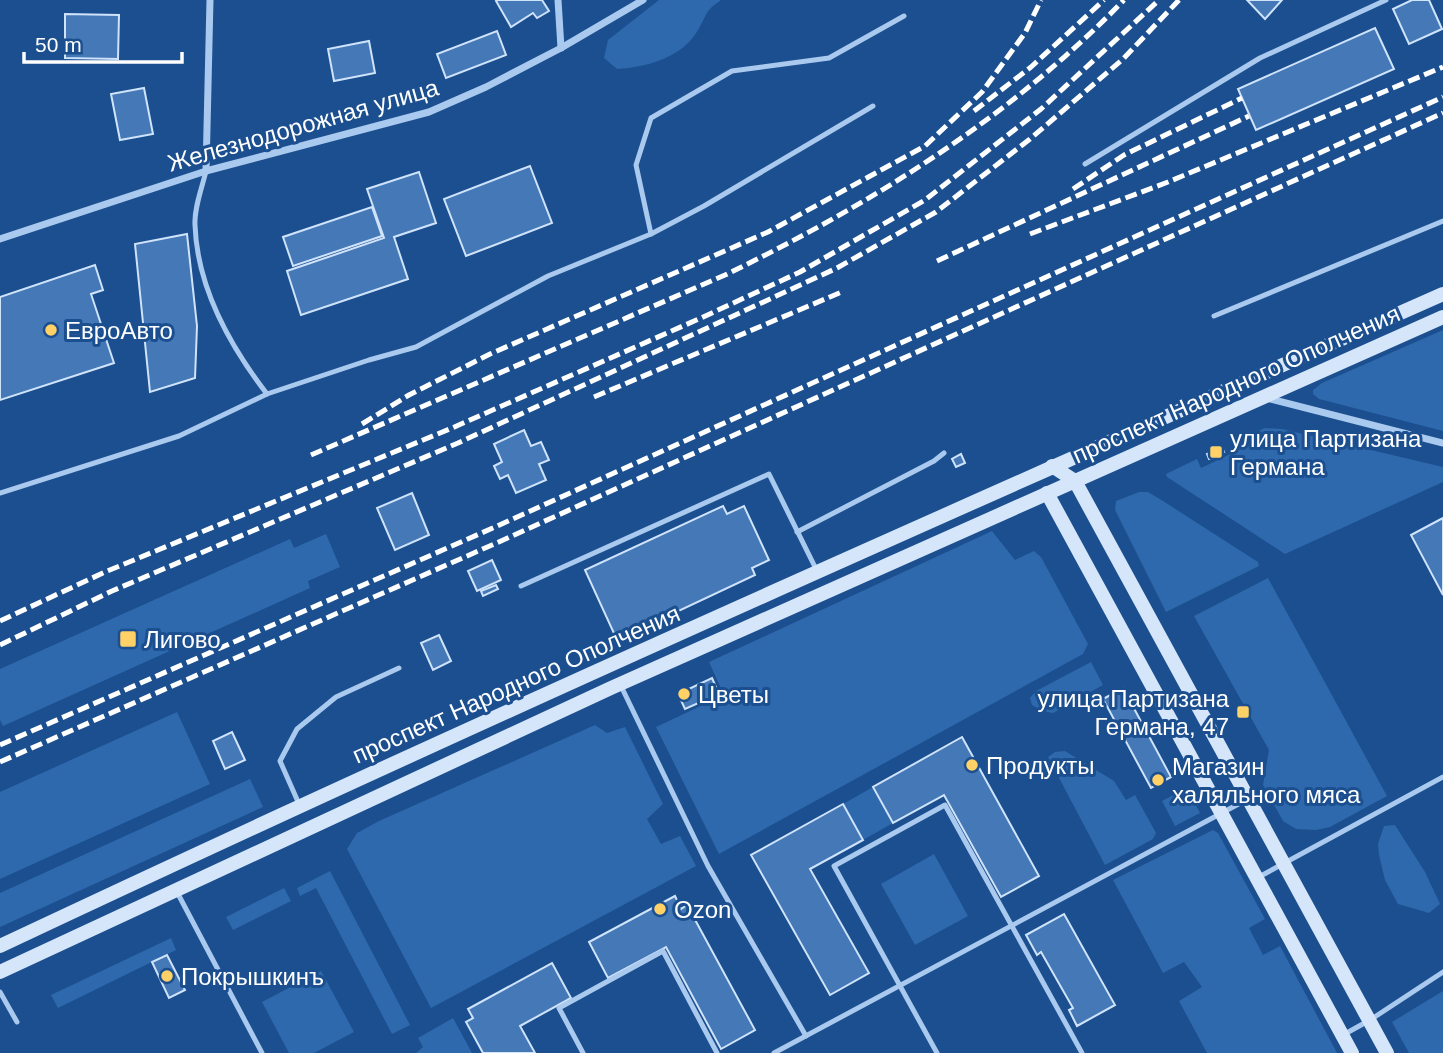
<svg xmlns="http://www.w3.org/2000/svg" width="1443" height="1053" font-family="Arial,sans-serif">
  <rect width="100%" height="100%" fill="#1b4f8f"/>
  <!-- green -->
  <g fill="#2e69ad">
    <path d="M659 0H721C704 12 708 13 698 30 682 58 647 67 617 69L604 58 608 40Z"/>
    <polygon points="1443,330 1443,431 1319,399 1313,394 1313,390 1322,383"/>
    <polygon points="1265,428 1282,429 1443,467 1443,482 1285,554 1167,477 1166,474 1197,459 1201,468 1239,450 1235,441"/>
    <polygon points="1139,492 1148,492 1163,501 1258,562 1259,566 1166,612 1115,510 1116,501"/>
    <polygon points="992,531 1015,560 1034,551 1041,557 1088,644 1083,654 719,854 656,727 724,695 709,662"/>
    <polygon points="326,534 340,567 308,581 310,588 3,726 0,720 0,669 290,539 294,548"/>
    <polygon points="1268,578 1387,796 1330,827 1316,830 1296,829 1283,821 1263,785 1269,750 1194,616"/>
    <polygon points="1091,662 1103,685 1053,713 1042,711 1032,705 1030,698 1036,691"/>
    <polygon points="177,712 210,784 0,879 0,792"/>
    <polygon points="595,725 607,733 625,727 663,804 647,819 661,844 680,836 696,866 431,1008 347,849 357,833 379,821"/>
    <polygon points="1065,751 1114,781 1126,800 1135,795 1156,833 1153,839 1105,865 1048,757 1055,752"/>
    <polygon points="250,779 263,807 0,927 0,893"/>
    <polygon points="873,787 893,823 863,840 843,804"/>
    <polygon points="1187,788 1200,813 1175,826 1162,801"/>
    <polygon points="1395,825 1425,872 1440,904 1429,913 1398,904 1385,880 1379,855 1378,844 1384,826"/>
    <polygon points="1213,830 1218,833 1265,919 1249,928 1263,955 1280,946 1337,1053 1207,1053 1179,1001 1202,987 1184,962 1163,973 1113,880"/>
    <polygon points="934,854 968,916 915,945 881,884"/>
    <polygon points="330,871 410,1025 392,1034 316,888 300,896 297,888"/>
    <polygon points="284,888 291,901 233,930 226,917"/>
    <polygon points="171,938 176,950 58,1008 51,995"/>
    <polygon points="321,971 354,1032 314,1053 289,1053 262,1002"/>
    <polygon points="1443,991 1443,1053 1409,1053 1392,1022"/>
    <polygon points="453,1018 472,1053 416,1053 423,1047 418,1038"/>
  </g>
  <!-- building -->
  <g fill="#4478b7" stroke="#cfe3fa" stroke-width="2">
    <polygon points="498,0 542,0 549,11 537,18 533,13 511,27 496,1"/>
    <polygon points="1247,0 1282,0 1265,19"/>
    <polygon points="1412,0 1429,0 1442,29 1409,44 1393,9"/>
    <polygon points="65,14 119,15 118,59 65,58"/>
    <polygon points="1375,28 1394,69 1256,130 1238,89"/>
    <polygon points="497,31 506,55 446,78 437,54"/>
    <polygon points="369,41 375,73 334,81 328,49"/>
    <polygon points="144,88 153,134 120,140 111,94"/>
    <polygon points="530,166 552,223 466,256 444,199"/>
    <polygon points="419,172 436,223 394,237 408,279 301,315 287,271 384,238 367,189"/>
    <polygon points="372,207 382,236 293,266 283,237"/>
    <polygon points="187,234 197,326 195,378 150,392 135,244"/>
    <polygon points="95,265 103,290 91,294 114,363 0,400 0,297"/>
    <polygon points="524,430 531,446 541,442 549,460 539,464 546,480 516,493 508,475 500,479 494,466 502,462 494,444"/>
    <polygon points="1222,447 1224,452 1209,459 1207,454"/>
    <polygon points="961,454 965,463 956,467 952,459"/>
    <polygon points="412,493 429,535 395,550 377,508"/>
    <polygon points="723,506 727,514 744,506 769,560 752,568 755,575 617,640 585,570"/>
    <polygon points="1443,518 1443,595 1411,535"/>
    <polygon points="492,560 501,580 477,591 468,571"/>
    <polygon points="496,585 498,589 483,596 481,591"/>
    <polygon points="439,635 451,661 433,670 421,643"/>
    <polygon points="712,678 719,694 685,709 678,694"/>
    <polygon points="1123,688 1171,777 1151,788 1103,699"/>
    <polygon points="232,732 245,760 225,769 213,741"/>
    <polygon points="962,737 1039,876 1001,897 944,795 893,823 873,787"/>
    <polygon points="843,804 863,840 810,869 869,973 830,995 751,855"/>
    <polygon points="675,896 681,909 687,905 755,1030 721,1049 666,947 608,978 589,942"/>
    <polygon points="1064,914 1115,1005 1077,1026 1069,1010 1073,1008 1041,952 1037,955 1026,935"/>
    <polygon points="167,955 185,990 169,998 152,962"/>
    <polygon points="552,963 571,998 520,1026 535,1053 483,1053 466,1022 473,1018 468,1009"/>
  </g>
  <g fill="none" stroke-linecap="round" stroke-linejoin="round">
    <!-- lane -->
    <g stroke="#a9c9ee" stroke-width="5">
      <polyline points="1085,164 1260,58 1386,0"/>
      <path d="M206 171C202 188 194 208 195 225 197 287 230 346 267 394"/>
      <polyline points="651,234 636,165 651,118 732,71 829,58 904,16"/>
      <polyline points="1214,316 1443,221"/>
      <polyline points="0,493 179,436 267,394 369,360 416,347 548,276 651,234 704,206 873,106"/>
      <polyline points="797,532 934,461 944,453"/>
      <polyline points="521,586 769,474 816,569"/>
      <polyline points="621,686 708,866 806,1036"/>
      <polyline points="299,804 280,761 297,729 336,697 399,668"/>
      <polyline points="1257,878 1443,777"/>
      <polyline points="177,892 262,1053"/>
      <polyline points="0,992 17,1022"/>
      <polyline points="1343,1035 1370,1020 1443,972"/>
      <polyline points="583,1053 559,1008 663,951 717,1053"/>
      <polyline points="774,1053 1246,800"/>
      <polyline points="937,1053 834,866 945,805 1082,1053"/>
    </g>
    <!-- street -->
    <g stroke="#a9c9ee" stroke-width="7">
      <polyline points="558,0 561,48"/>
      <polyline points="206,171 210,0"/>
      <polyline points="0,239 206,171 429,112 486,87 561,48 643,0"/>
      <polyline points="1267,398 1443,443"/>
    </g>
    <!-- secondary -->
    <g stroke="#d6e6fa" stroke-width="14">
      <polyline points="1052,466 1075,481 1387,1053"/>
      <polyline points="1047,493 1352,1053"/>
      <path d="M0 946C477 721 960 508 1443 294"/>
      <polyline points="0,972 611,688 1443,317"/>
    </g>
    <!-- rail -->
    <g stroke="#fff" stroke-width="5" stroke-dasharray="12 5" stroke-linecap="butt">
      <polyline points="974,111 1031,67 1104,0"/>
      <polyline points="1073,189 1124,155 1242,98"/>
      <polyline points="1030,234 1168,182 1443,67"/>
      <polyline points="937,261 1249,116"/>
      <polyline points="594,397 844,291"/>
      <polyline points="362,424 409,395 490,354 768,232 925,146 982,92 1025,33 1041,0"/>
      <path d="M311 455 725 275C870 205 1011 117 1124 0"/>
      <polyline points="0,621 105,572 452,428 701,318 800,272 925,200 1041,109 1159,0"/>
      <polyline points="0,645 112,591 458,443 837,268 936,212 1030,139 1123,59 1179,0"/>
      <polyline points="0,745 495,527 1443,97"/>
      <polyline points="0,762 501,541 1443,113"/>
    </g>
  </g>
  <!-- markers -->
  <g fill="#ffd166" stroke="#1b4f8f" stroke-width="2.5">
    <circle cx="51" cy="330" r="7"/>
    <rect x="1209" y="445" width="14" height="14" rx="3.5"/>
    <rect x="119" y="630" width="18" height="18" rx="3.5"/>
    <circle cx="684" cy="694" r="7"/>
    <rect x="1236" y="705" width="14" height="14" rx="3.5"/>
    <circle cx="972" cy="765" r="7"/>
    <circle cx="1158" cy="780" r="7"/>
    <circle cx="660" cy="909" r="7"/>
    <circle cx="167" cy="976" r="7"/>
  </g>
  <g text-anchor="middle" dominant-baseline="central" stroke-width="6" stroke-linejoin="round" paint-order="stroke">
    <!-- street labels -->
    <g font-size="24" fill="#fff" stroke="#1b4f8f">
      <text transform="translate(303 125) rotate(-16)">Железнодорожная улица</text>
      <text transform="translate(1236 384) rotate(-24)">проспект Народного Ополчения</text>
      <text transform="translate(516 684) rotate(-24)">проспект Народного Ополчения</text>
    </g>
    <!-- poi labels -->
    <g font-size="24" fill="#fff" stroke="#1b4f8f" text-anchor="start">
      <text x="65" y="330">ЕвроАвто</text>
      <text x="1230" y="438">улица Партизана<tspan x="1230" dy="28">Германа</tspan></text>
      <text x="144" y="639">Лигово</text>
      <text x="698" y="694">Цветы</text>
      <text x="1229" y="698" text-anchor="end">улица Партизана<tspan x="1229" dy="28">Германа, 47</tspan></text>
      <text x="986" y="765">Продукты</text>
      <text x="1172" y="766">Магазин<tspan x="1172" dy="28">халяльного мяса</tspan></text>
      <text x="674" y="909">Ozon</text>
      <text x="181" y="976">Покрышкинъ</text>
    </g>
  </g>
  <!-- scale -->
  <path d="M24 52v10h158v-10" fill="none" stroke="#ffffff" stroke-width="3.5"/>
  <text x="35" y="52" font-size="21" fill="#ffffff" stroke="#1b4f8f" stroke-width="5" paint-order="stroke">50 m</text>
</svg>
